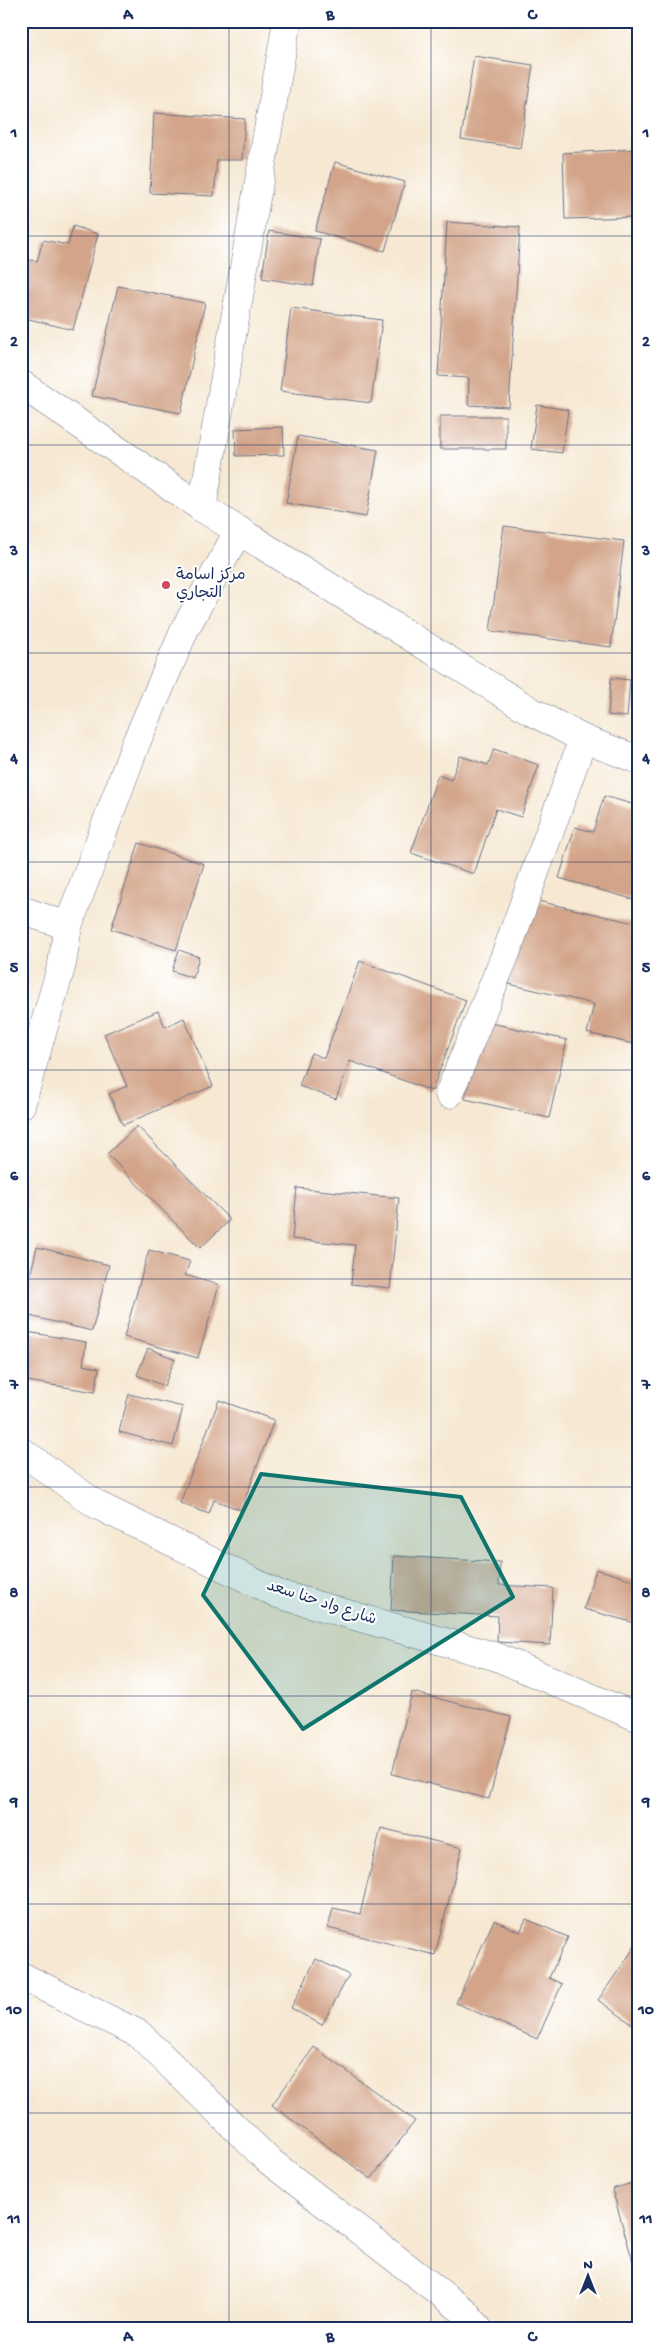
<svg xmlns="http://www.w3.org/2000/svg" width="660" height="2349" font-family="'Gochi Hand','Playpen Sans Arabic',sans-serif">
  <rect width="100%" height="100%" fill="#fff"/>
  <filter id="ink" filterUnits="userSpaceOnUse"><feTurbulence type="fractalNoise" baseFrequency=".02" numOctaves="2"/><feDisplacementMap in="SourceGraphic" scale="10" xChannelSelector="R" yChannelSelector="G"/><feConvolveMatrix kernelMatrix="1 2 1 2 8 2 1 2 1" color-interpolation-filters="sRGB"/></filter>
  <filter id="wash" filterUnits="userSpaceOnUse"><feTurbulence type="fractalNoise" baseFrequency=".0096" numOctaves="4" result="noise"/><feDisplacementMap in="SourceGraphic" scale="20" xChannelSelector="R" yChannelSelector="G"/><feGaussianBlur stdDeviation="1.12" result="paint"/><feColorMatrix in="noise" values="0 0 0 0 0 0 0 0 0 0 0 0 0 0 0 0 0 1.4 0 .05"/><feComposite in="paint" operator="in"/></filter>
  <g filter="url(#wash)">
    <rect width="100%" height="100%" fill="#f6e8d2"/>
    <g id="blocks">
      <!-- building -->
      <g fill="#d3a489">
        <polygon points="21,21 28,21 26,36 21,36"/>
        <polygon points="474,56 533,65 520,148 461,139"/>
        <polygon points="154,113 245,119 242,160 217,160 214,196 150,193"/>
        <polygon points="639,149 639,217 565,219 563,153"/>
        <polygon points="335,162 405,182 385,251 315,231"/>
        <polygon points="447,222 520,227 509,407 468,405 469,378 438,376"/>
        <polygon points="73,226 98,234 73,330 21,317 21,259 37,261 43,240 68,245"/>
        <polygon points="269,231 320,239 313,286 262,278"/>
        <polygon points="118,286 205,303 181,413 92,396"/>
        <polygon points="291,308 382,320 371,403 280,391"/>
        <polygon points="537,405 568,410 562,453 531,449"/>
        <rect x="440" y="416" width="66" height="33"/>
        <polygon points="283,427 284,455 236,456 235,429"/>
        <polygon points="298,436 378,450 366,517 286,503"/>
        <polygon points="504,526 624,541 611,647 490,631"/>
        <polygon points="611,678 630,680 627,717 608,715"/>
        <polygon points="494,749 539,765 521,817 496,809 474,874 411,853 438,775 451,780 460,756 488,765"/>
        <polygon points="604,796 639,806 639,901 559,878 575,827 593,832"/>
        <polygon points="139,843 204,864 176,950 111,929"/>
        <polygon points="529,899 639,924 639,1020 633,1044 587,1033 594,1004 509,984"/>
        <polygon points="179,950 199,957 193,978 172,971"/>
        <polygon points="360,961 466,1000 432,1091 350,1061 336,1099 299,1086 311,1053 324,1058"/>
        <polygon points="158,1011 165,1027 184,1018 213,1086 123,1125 109,1094 127,1086 104,1034"/>
        <polygon points="482,1021 567,1040 549,1118 465,1099"/>
        <polygon points="137,1126 230,1220 200,1248 107,1154"/>
        <polygon points="297,1188 399,1198 390,1288 351,1284 355,1245 292,1239"/>
        <polygon points="37,1247 109,1265 92,1331 21,1314"/>
        <polygon points="149,1250 190,1261 185,1275 219,1285 198,1358 124,1337"/>
        <polygon points="21,1331 86,1342 83,1365 99,1368 95,1392 21,1380"/>
        <polygon points="148,1348 175,1359 164,1386 137,1375"/>
        <polygon points="129,1394 183,1407 173,1446 119,1432"/>
        <polygon points="219,1400 274,1420 241,1510 214,1500 209,1514 180,1503"/>
        <polygon points="394,1556 500,1562 499,1585 553,1588 550,1645 497,1642 498,1616 391,1610"/>
        <polygon points="596,1569 639,1582 639,1624 584,1609"/>
        <polygon points="412,1692 511,1717 489,1799 392,1774"/>
        <polygon points="381,1828 462,1848 435,1955 328,1928 333,1908 360,1914"/>
        <polygon points="526,1919 568,1937 549,1978 562,1984 537,2039 456,2003 494,1920 520,1932"/>
        <polygon points="639,1941 639,2029 598,2000"/>
        <polygon points="316,1959 349,1975 322,2025 291,2008"/>
        <polygon points="314,2047 415,2121 371,2179 272,2105"/>
        <polygon points="639,2181 639,2272 636,2272 612,2189"/>
      </g>
    </g>
  </g>
  <g filter="url(#ink)">
    <use href="#blocks" fill-opacity="0" stroke="#687087" stroke-width="1"/>
    <g fill="none" stroke-linecap="round" stroke-linejoin="round">
      <!-- minor casing -->
      <g stroke="#687087" stroke-width="29">
        <g id="minor">
          <polyline points="202,508 287,21"/>
          <polyline points="21,910 68,926"/>
          <polyline points="449,1094 506,953 583,739"/>
          <polyline points="21,1105 62,964 68,926 136,743 185,629 239,530"/>
          <polyline points="21,1451 97,1505 278,1594 497,1657 639,1718"/>
          <polyline points="21,1976 139,2034 268,2160 465,2312 478,2328"/>
        </g>
      </g>
      <!-- tertiary casing -->
      <g stroke="#687087" stroke-width="29">
        <polyline id="tertiary" points="21,384 202,508 531,711 583,739 639,760"/>
      </g>
      <!-- minor -->
      <use href="#minor" stroke="#fff" stroke-width="28"/>
      <!-- tertiary -->
      <use href="#tertiary" stroke="#fff" stroke-width="28"/>
    </g>
  </g>
  <!-- marked area -->
  <path fill="#0f766e" fill-opacity="0.2" stroke="#0f766e" stroke-width="4" stroke-linejoin="round" d="M261 1474 461 1497 513 1597 303 1729 203 1595Z"/>
  <!-- grid -->
  <path fill="none" stroke="#1b2f5e" stroke-width="1" stroke-opacity="0.55" d="M229 21V2328M431 21V2328M21 236H639M21 445H639M21 653H639M21 862H639M21 1070H639M21 1279H639M21 1487H639M21 1696H639M21 1904H639M21 2113H639"/>
  <!-- markers -->
  <circle fill="#d1495b" stroke="#fff" stroke-width="2" cx="166" cy="585" r="5"/>
  <g text-anchor="middle" dominant-baseline="central" stroke-width="4" stroke-linejoin="round" paint-order="stroke">
    <!-- poi labels -->
    <g font-size="16" fill="#1b2f5e" stroke="#fff" text-anchor="start">
      <text x="176" y="576">مركز اسامة<tspan x="176" dy="18">التجاري</tspan></text>
    </g>
    <!-- street labels -->
    <g font-size="16" fill="#1b2f5e" stroke="#fff">
      <text transform="translate(321 1604) rotate(18)">شارع واد حنا سعد</text>
    </g>
  </g>
  <!-- margin -->
  <rect width="660" height="2349" fill="none" stroke="#fff" stroke-width="55"/>
  <!-- north arrow -->
  <g transform="translate(588 2276)" stroke="#ffffff" stroke-width="4" paint-order="stroke">
  <path d="M0-4L9 19L0 12L-9 19Z" fill="#1b2f5e"/>
  <text y="-8" font-size="14" font-weight="bold" text-anchor="middle" fill="#1b2f5e">N</text>
  </g>
  <rect x="28" y="28" width="604" height="2294" fill="none" stroke="#1b2f5e" stroke-width="2"/>
  <g font-size="16" text-anchor="middle" font-weight="bold" fill="#1b2f5e">
    <text x="128" y="19">A</text>
    <text x="330" y="19">B</text>
    <text x="532" y="19">C</text>
    <text x="14" y="137">1</text>
    <text x="646" y="137">1</text>
    <text x="14" y="346">2</text>
    <text x="646" y="346">2</text>
    <text x="14" y="555">3</text>
    <text x="646" y="555">3</text>
    <text x="14" y="763">4</text>
    <text x="646" y="763">4</text>
    <text x="14" y="972">5</text>
    <text x="646" y="972">5</text>
    <text x="14" y="1180">6</text>
    <text x="646" y="1180">6</text>
    <text x="14" y="1389">7</text>
    <text x="646" y="1389">7</text>
    <text x="14" y="1597">8</text>
    <text x="646" y="1597">8</text>
    <text x="14" y="1806">9</text>
    <text x="646" y="1806">9</text>
    <text x="14" y="2014">10</text>
    <text x="646" y="2014">10</text>
    <text x="14" y="2223">11</text>
    <text x="646" y="2223">11</text>
    <text x="128" y="2341">A</text>
    <text x="330" y="2341">B</text>
    <text x="532" y="2341">C</text>
  </g>
</svg>
